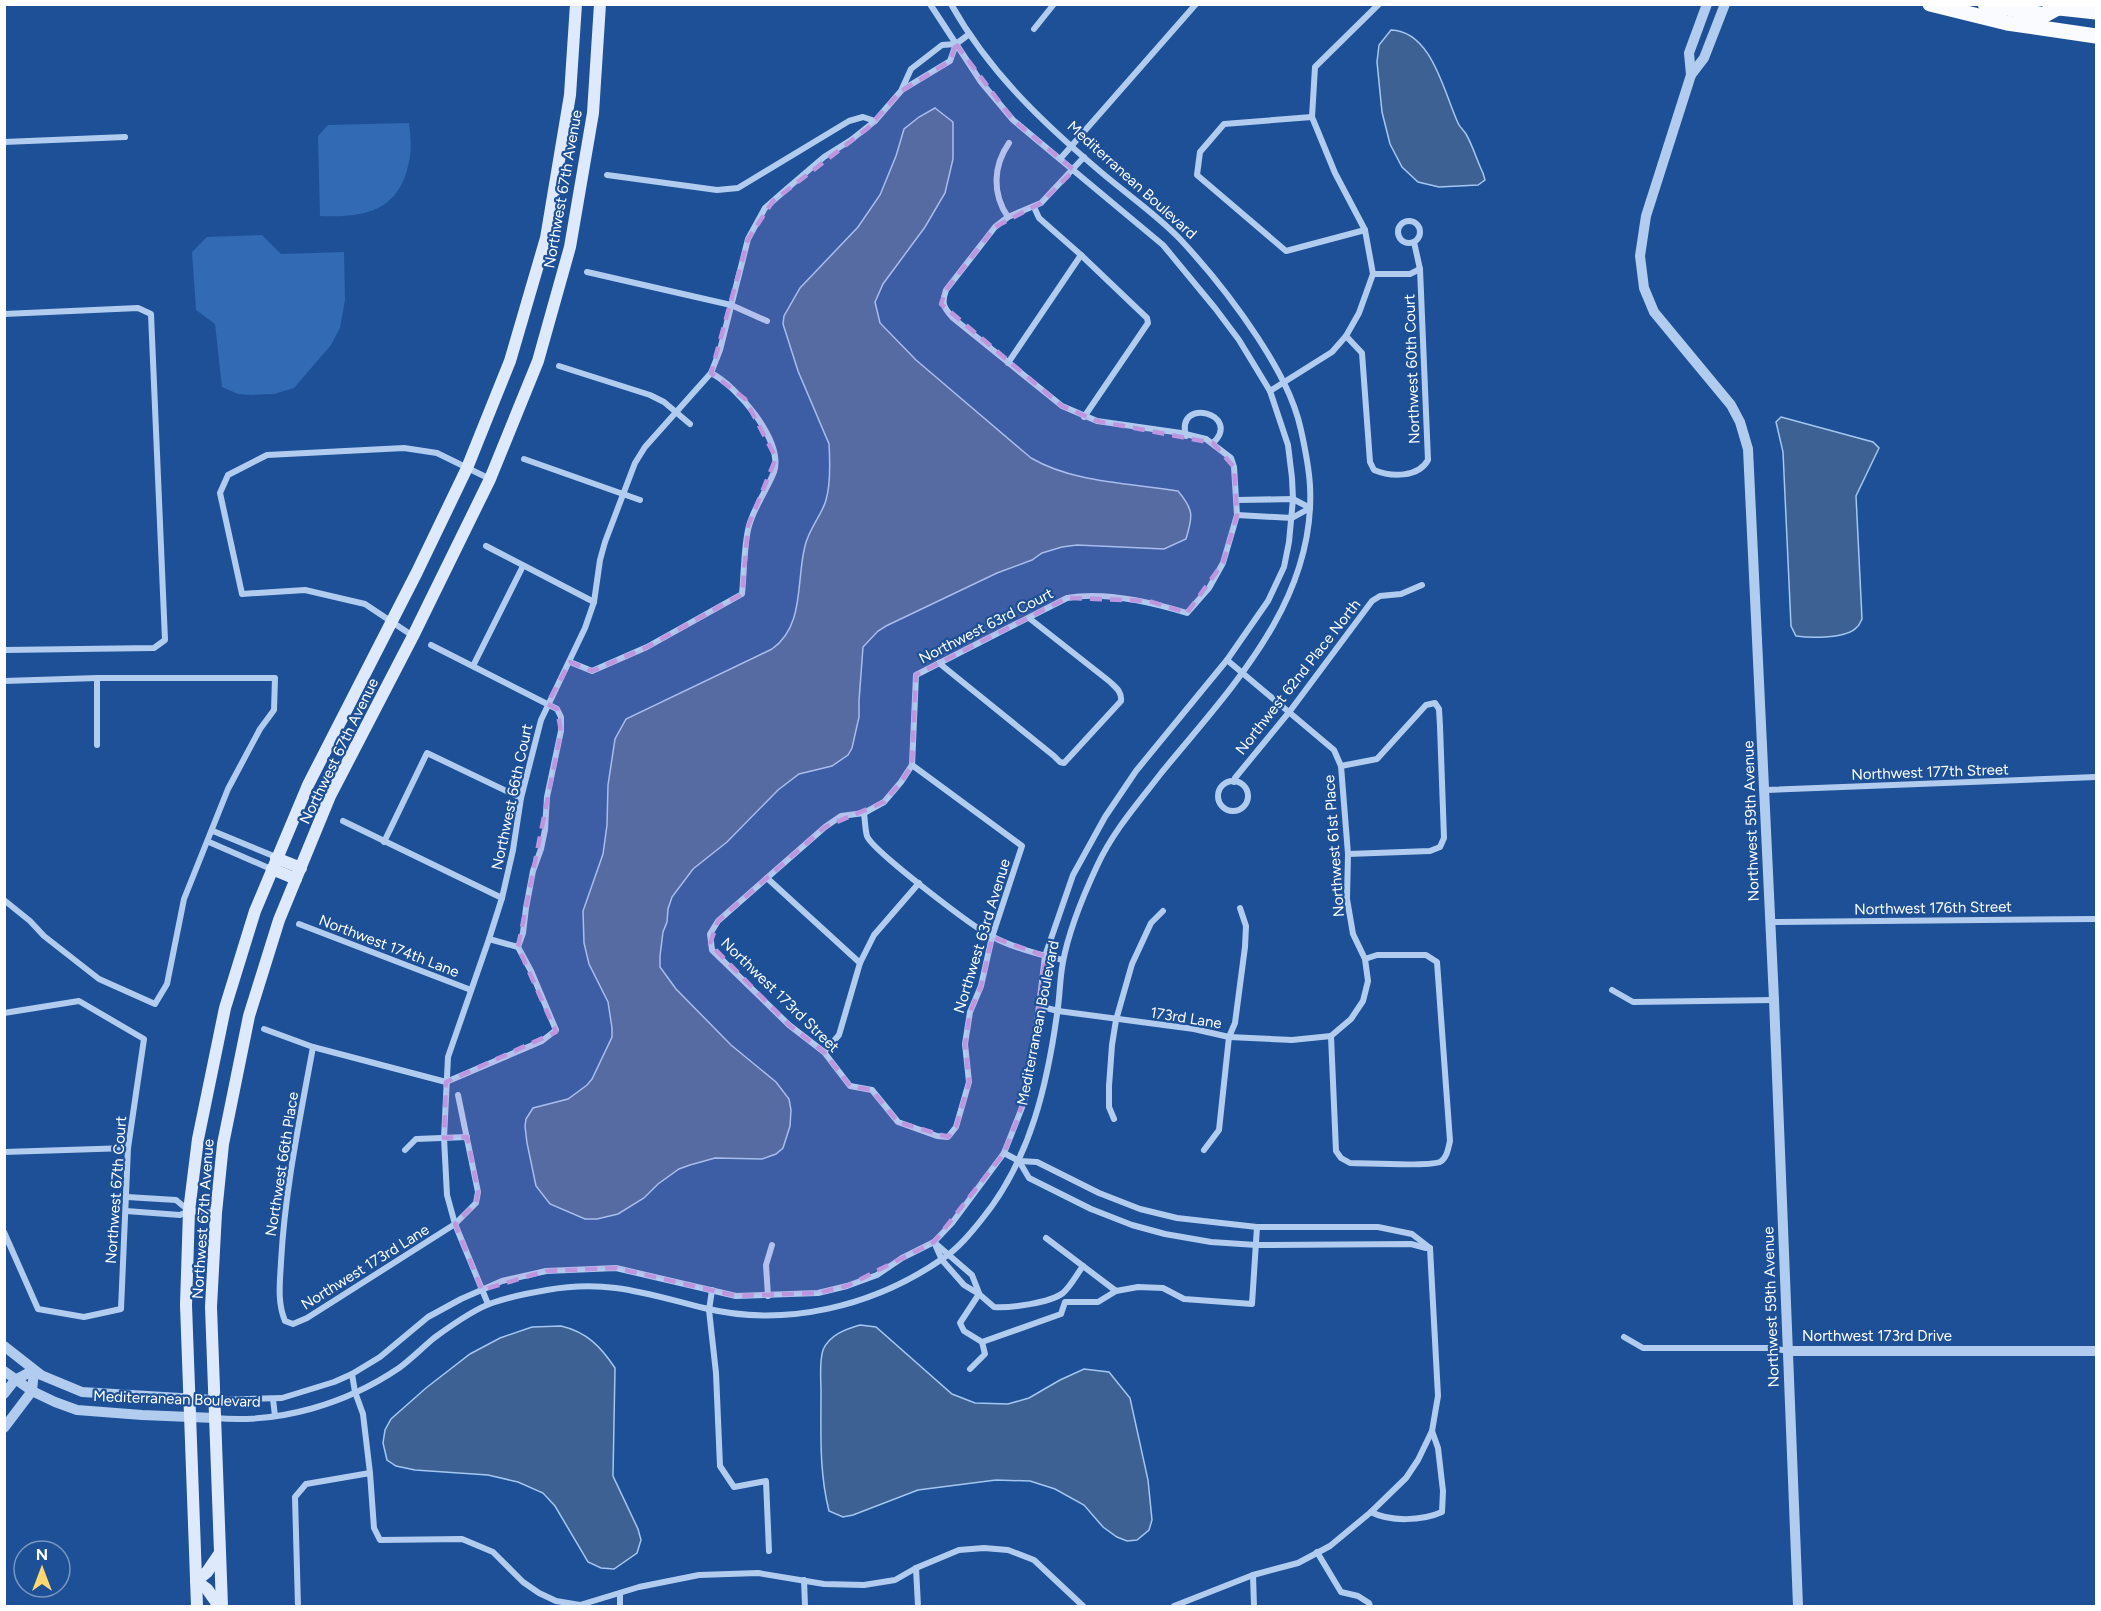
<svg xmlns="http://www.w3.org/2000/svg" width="2101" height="1611" font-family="Figtree,sans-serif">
  <rect width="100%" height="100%" fill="#1d5096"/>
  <!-- green -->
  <g fill="#326ab3">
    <path d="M409 123C410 133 412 146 410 156 402 210 368 218 320 216L318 136 328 125Z"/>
    <polygon points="262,235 281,254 344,252 345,300 340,328 331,345 294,388 274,394 251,395 238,394 222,387 215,324 196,310 192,252 207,237"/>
  </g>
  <!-- water -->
  <g fill="#3d6193" stroke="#a4c7f1" stroke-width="1.5">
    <path d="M1391 30C1432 31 1444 93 1458 123 1460 128 1464 130 1466 134 1473 146 1477 161 1483 173L1485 180 1478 185 1439 187 1418 182 1402 167 1390 144 1382 112 1377 62 1379 45Z"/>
    <path d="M935 108 953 122V159L945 193 925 227 883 284 875 302 880 323 916 360 1031 458C1074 483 1129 483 1178 491 1194 510 1193 516 1186 539L1164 549 1077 545 1062 547 1042 553 1032 560 997 573 886 626 878 631 863 647 859 701V717L852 748 848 755 832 766 799 774 778 790 727 842 693 869 672 897 668 909 667 922 663 932 660 956V967L676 989 731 1045 776 1082 789 1099 791 1110 790 1126 783 1148 776 1154 762 1159 715 1158 690 1165 679 1169 658 1184 644 1198 618 1214 597 1219H585L550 1204 536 1186 527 1143 525 1126 526 1119 533 1108 568 1099 587 1085 592 1079 612 1037V1028L608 1002 589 964 584 943 583 911 603 854 607 825 608 785 615 739 626 719 772 649C805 626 796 580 805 546 809 528 822 515 826 500 831 483 830 461 829 444L798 371 783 324 784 316 800 288 858 227 880 195 896 156 904 129 919 117Z"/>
    <path d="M1781 417 1873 442 1879 448 1856 496 1862 619C1860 622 1860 625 1857 627 1847 639 1810 638 1796 636L1791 626 1783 452 1776 422Z"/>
    <path d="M860 1325 876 1327 952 1394 975 1403 1008 1404 1029 1398 1060 1380 1084 1369 1109 1372 1130 1398 1148 1480 1152 1520 1149 1530 1137 1540 1127 1541 1117 1537 1103 1527 1084 1505 1055 1489 1030 1481 996 1480 918 1490 853 1515 843 1517 829 1511C819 1472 821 1432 821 1392 821 1379 819 1362 823 1350 829 1335 846 1329 860 1325Z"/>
    <path d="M561 1326C587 1332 601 1347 615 1368L613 1476 638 1529 641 1540 637 1553 614 1569 601 1568 588 1562 555 1506 543 1493 518 1482 488 1475 415 1470 396 1466 387 1460 383 1443 385 1430 391 1419 426 1388 470 1354 500 1338 532 1327Z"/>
  </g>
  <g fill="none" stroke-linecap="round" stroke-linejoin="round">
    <!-- minor -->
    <g stroke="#b1ccef" stroke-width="6">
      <polyline points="1034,29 1054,4"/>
      <polyline points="902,90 950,61 956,44"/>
      <polyline points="1312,117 1224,124 1200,152 1197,175 1286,251 1365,230"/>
      <polyline points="4,142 125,137"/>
      <polyline points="1060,159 1196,4"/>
      <polyline points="607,175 717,190 738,188 849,121 863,117 875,121 901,91 911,69 942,45 956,44 968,35"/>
      <polyline points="1034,207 1039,218 1081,255 1147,318 1148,323 1084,417"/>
      <path d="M1008 217C992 194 993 166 1009 143"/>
      <circle cx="1409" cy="232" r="11"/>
      <polyline points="587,272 731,305 767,321"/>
      <polyline points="1373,274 1410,274 1420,269"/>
      <polyline points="4,314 138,308 151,314 165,640 154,648 4,650"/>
      <path d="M1346 336 1362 353 1370 462 1374 470C1391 477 1418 478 1428 460L1420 269 1414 242"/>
      <polyline points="1008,363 1081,255"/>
      <polyline points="559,366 650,395 664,402 690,424"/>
      <polyline points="1270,391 1332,352 1346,336 1359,313 1373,274 1365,230 1335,173 1312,117 1315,67 1379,4"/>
      <path d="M1186 436C1175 396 1243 414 1213 443"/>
      <polyline points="524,459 640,500"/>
      <polyline points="1237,500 1293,499 1310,508"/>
      <polyline points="1237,515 1292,518 1310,508"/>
      <polyline points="486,546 594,602"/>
      <polyline points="413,636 365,604 305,590 242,594 220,493 228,475 267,455 404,448 437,453 490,479"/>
      <polyline points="431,645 557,709 561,717 561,731 547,797 545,830 541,849 533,871 526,908 523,933 518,947"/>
      <path d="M1227 660 1334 750 1341 766 1348 854 1347 899 1353 934 1365 959 1368 981 1363 1001 1351 1019 1331 1036 1336 1151 1341 1158 1350 1163C1367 1163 1427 1167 1440 1162 1447 1158 1448 1149 1450 1141L1437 962 1426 955H1377L1365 959"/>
      <path d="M570 662 592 671 647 647 742 594C744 575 744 543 749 526 754 507 767 490 774 472 784 441 737 386 711 373"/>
      <path d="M939 663 1054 756 1060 762 1064 763 1121 701C1122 691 1115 687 1109 681L1029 618"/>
      <polyline points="473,666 523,566"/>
      <polyline points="97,678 97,745"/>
      <polyline points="4,681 97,678 275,678 274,710 260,729 228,789 184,899 167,984 155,1004 99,979 44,936 30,921 4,900"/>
      <path d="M912 765 1022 846 992 937 981 986 970 1012 965 1044 969 1082 956 1127 948 1137 937 1136 898 1122 872 1090 850 1086 824 1052 789 1025 712 950 710 934 718 921 825 827 841 816 864 813 884 802 901 782 912 765 916 675 1067 598C1105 591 1151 602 1187 613L1209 588 1223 563 1237 515 1234 467 1231 458 1206 439 1181 433 1097 421 1062 406 953 318C944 308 941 304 946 290L995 227 1008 217 1041 203 1084 157"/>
      <polyline points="1341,766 1377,759 1426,705 1435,703 1439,709 1440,726 1444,838 1440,847 1430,851 1348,854"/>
      <circle cx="1233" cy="796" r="15"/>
      <polyline points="1234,782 1235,778 1290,711 1372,601 1380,596 1401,594 1422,585"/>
      <polyline points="1765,790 2096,777"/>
      <path d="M864 813C865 820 865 829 867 836 872 850 975 929 993 937 1014 948 1040 955 1063 960"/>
      <polyline points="343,821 502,898"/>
      <polyline points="213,831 276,857"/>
      <polyline points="209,842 271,869"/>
      <polyline points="384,842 427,753 521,798"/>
      <polyline points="767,878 860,963"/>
      <polyline points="1770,922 2096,919"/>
      <polyline points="299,924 471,990"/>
      <polyline points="1612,990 1633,1002 1774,1000"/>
      <polyline points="1039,1006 1058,1011 1194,1029 1229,1037 1292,1040 1331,1036"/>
      <polyline points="4,1013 79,1001 144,1039 128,1148 121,1309 84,1317 38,1309 4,1232"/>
      <polyline points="264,1029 313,1047 446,1082 542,1041 556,1030 531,971 518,947 489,939"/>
      <path d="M313 1047C300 1118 285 1189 281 1262 280 1282 277 1302 285 1321L293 1324 307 1318 455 1224 476 1203 478 1192 458 1095"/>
      <polyline points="824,1052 839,1035 860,963 874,935 919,883"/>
      <polyline points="1114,1119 1109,1107 1109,1086 1112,1045 1116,1020 1132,964 1151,923 1163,911"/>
      <polyline points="405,1150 416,1139 467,1137"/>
      <polyline points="1204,1150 1219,1130 1229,1037 1235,1023 1245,947 1246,926 1240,908"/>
      <polyline points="4,1152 128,1148"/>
      <polyline points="1004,1153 1019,1161 1037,1162 1099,1193 1140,1209 1177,1218 1257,1227 1378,1227 1412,1234 1430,1248"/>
      <polyline points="1019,1161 1029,1178 1091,1209 1132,1225 1165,1234 1211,1242 1256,1245 1411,1244 1426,1248"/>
      <polyline points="127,1197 176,1200 188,1210"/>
      <polyline points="126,1211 180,1215 189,1211 216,1213"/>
      <polyline points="1046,1238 1116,1291 1138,1287 1163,1288 1184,1299 1252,1304 1257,1227"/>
      <path d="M934 1242 942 1260 964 1285 979 1294 994 1307C1011 1308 1050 1303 1063 1293 1071 1286 1077 1274 1083 1266"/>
      <polyline points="935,1243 972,1275 979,1293"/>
      <polyline points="712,1290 709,1310 716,1373 720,1466 734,1487 766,1481 769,1551"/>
      <polyline points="768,1296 766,1265 772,1245"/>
      <polyline points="488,1304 455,1224 447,1195 444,1138 448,1057 489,939 502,898 513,850 521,798 541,720 585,628 594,602 600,560 605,542 635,463 645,447 711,373 720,350 748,239 765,208 782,193 824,157 851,140 875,121"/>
      <polyline points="1624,1337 1643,1348 1770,1348 1788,1351"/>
      <polyline points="982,1342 1061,1314 1065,1302 1098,1302 1116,1291"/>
      <polyline points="970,1369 985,1354 982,1342 964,1331 960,1323 979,1294"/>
      <polyline points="352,1374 355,1392 363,1414 370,1473 374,1528 380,1540 462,1539 493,1552 523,1582 539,1593 556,1601 580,1605 639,1587 699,1575 758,1573 824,1584 864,1585 895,1580 916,1568 959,1550 984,1548 1008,1550 1034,1560 1083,1606"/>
      <polyline points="273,1399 275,1416"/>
      <polyline points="214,1400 282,1398 334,1382 352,1374 380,1357 428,1317 461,1299 502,1281 546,1271 616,1268 736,1296 818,1293 847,1286 877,1275 902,1258 934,1242 952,1223 1004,1153 1023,1105 1030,1081 1045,956 1073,875 1105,817 1136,771 1227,660 1268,601 1284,567 1289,542 1293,499 1292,478 1288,445 1270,391 1239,340 1215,308 1163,245 1013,120 981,82 930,4"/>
      <path d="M215 1418C279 1424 346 1404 399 1368 411 1359 422 1348 434 1338 449 1327 474 1309 492 1303 509 1297 529 1293 547 1290 608 1279 647 1294 704 1308 786 1328 874 1306 942 1259 958 1249 971 1233 982 1219 1031 1159 1048 1082 1058 1007 1060 992 1060 977 1063 962 1069 929 1083 896 1097 866 1113 831 1139 802 1162 772 1230 689 1316 602 1310 486 1309 468 1305 448 1301 430 1294 397 1276 366 1258 338 1235 303 1209 270 1180 239 1157 215 1128 195 1102 173 1043 123 989 72 951 4"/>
      <path d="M1371 1512C1390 1522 1422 1521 1442 1512L1443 1491 1438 1448 1432 1431 1438 1396 1430 1248"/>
      <polyline points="1317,1552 1341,1592 1358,1596 1369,1603 1370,1606"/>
      <polyline points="916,1568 918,1606"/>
      <polyline points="1253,1575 1254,1606"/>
      <polyline points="804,1580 805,1606"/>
      <polyline points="298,1606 295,1497 306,1484 370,1473"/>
      <polyline points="620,1606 620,1594"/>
      <polyline points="1174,1606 1253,1575 1298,1563 1330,1546 1371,1512 1406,1478 1418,1460 1432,1431"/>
    </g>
    <!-- tertiary -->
    <g stroke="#b1ccef" stroke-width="10">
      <polyline points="1725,4 1704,58 1691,75 1646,216 1640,256 1644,288 1654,312 1731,405 1740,422 1748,449 1774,1000 1798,1606"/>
      <polyline points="1691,75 1689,53 1707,4"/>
      <polyline points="4,1346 41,1375 82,1392 213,1400"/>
      <polyline points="1788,1351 2096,1351"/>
      <polyline points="4,1371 32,1391 55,1402 77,1410 142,1415 215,1418"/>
      <polyline points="4,1394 15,1380 34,1370"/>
      <polyline points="4,1428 32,1391 34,1370"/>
    </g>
    <!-- secondary -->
    <g stroke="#deeafb" stroke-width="12">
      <polyline points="276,858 301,868"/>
      <polyline points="272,869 296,879"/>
      <polyline points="197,1606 186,1305 189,1211 198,1139 225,1008 255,911 308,785 417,572 467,468 510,361 546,238 570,95 576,4"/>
      <polyline points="219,1606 207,1589 196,1581 207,1572 220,1553"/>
      <polyline points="222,1606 211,1307 216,1213 223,1144 249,1016 279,920 330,796 413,636 490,479 538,361 570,247 593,113 600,4"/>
    </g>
    <!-- primary -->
    <g stroke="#f9fbff" stroke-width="15">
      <polyline points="1930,4 2007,23 2096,36"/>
      <polyline points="1985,4 2045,15 2058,8"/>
      <polyline points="2050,7 2096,12"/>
    </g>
  </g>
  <!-- marked area -->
  <path fill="#bd96df" fill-opacity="0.2" stroke="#bd96df" stroke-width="4.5" stroke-dasharray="12 8" stroke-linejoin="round" d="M956 44 1013 120 1074 170 1041 203 995 227 946 290 941 304 1062 406 1097 421 1213 443 1234 467 1237 515 1223 563 1187 613 1149 601 1067 598 916 675 912 765 901 782 884 802 825 827 718 921 710 944 789 1025 824 1052 850 1086 872 1090 898 1122 948 1137 956 1127 969 1082 965 1044 970 1012 981 986 992 937 1045 956 1030 1081 1016 1123 1004 1153 934 1242 847 1286 818 1293 736 1296 616 1268 546 1271 482 1290 455 1224 476 1203 478 1192 467 1137 444 1138 446 1082 556 1032 518 947 561 731 557 709 547 704 570 662 592 671 647 647 742 594 748 526 776 458 745 399 711 373 748 239 773 201 868 128 901 91 950 61Z"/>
  <g text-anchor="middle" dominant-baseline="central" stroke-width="4.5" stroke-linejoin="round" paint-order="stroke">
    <!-- street labels -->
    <g font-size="15" fill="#fff" stroke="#1d5096">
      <text transform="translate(1132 180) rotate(42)">Mediterranean Boulevard</text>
      <text transform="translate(563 189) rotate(-80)">Northwest 67th Avenue</text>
      <text transform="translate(1412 369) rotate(-92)">Northwest 60th Court</text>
      <text transform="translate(986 626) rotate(-27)">Northwest 63rd Court</text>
      <text transform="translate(1298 677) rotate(-52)">Northwest 62nd Place North</text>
      <text transform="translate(339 751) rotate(-64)">Northwest 67th Avenue</text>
      <text transform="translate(1930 772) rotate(-2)">Northwest 177th Street</text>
      <text transform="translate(512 797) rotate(-78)">Northwest 66th Court</text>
      <text transform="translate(1751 821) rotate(-92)">Northwest 59th Avenue</text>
      <text transform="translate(1334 846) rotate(-94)">Northwest 61st Place</text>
      <text transform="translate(1933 908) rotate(-1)">Northwest 176th Street</text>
      <text transform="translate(982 936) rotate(-73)">Northwest 63rd Avenue</text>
      <text transform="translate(389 946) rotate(21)">Northwest 174th Lane</text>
      <text transform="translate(780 995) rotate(44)">Northwest 173rd Street</text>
      <text transform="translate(1186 1018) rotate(9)">173rd Lane</text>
      <text transform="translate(1038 1023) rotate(-79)">Mediterranean Boulevard</text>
      <text transform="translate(282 1164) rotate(-81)">Northwest 66th Place</text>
      <text transform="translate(116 1190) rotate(-86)">Northwest 67th Court</text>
      <text transform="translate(203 1219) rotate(-86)">Northwest 67th Avenue</text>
      <text transform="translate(365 1267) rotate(-32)">Northwest 173rd Lane</text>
      <text transform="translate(1771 1307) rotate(-92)">Northwest 59th Avenue</text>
      <text x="1877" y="1336">Northwest 173rd Drive</text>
      <text transform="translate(177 1399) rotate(2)">Mediterranean Boulevard</text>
    </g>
  </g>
  <!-- border -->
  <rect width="2101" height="1611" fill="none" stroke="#ffffff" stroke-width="12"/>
  <!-- north arrow -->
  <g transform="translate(42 1569)"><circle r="28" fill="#1d5096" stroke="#7796c0" stroke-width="1.5"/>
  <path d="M0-4.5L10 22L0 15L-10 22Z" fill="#fed770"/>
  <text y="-9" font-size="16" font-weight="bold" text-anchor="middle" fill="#ffffff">N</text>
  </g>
</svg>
